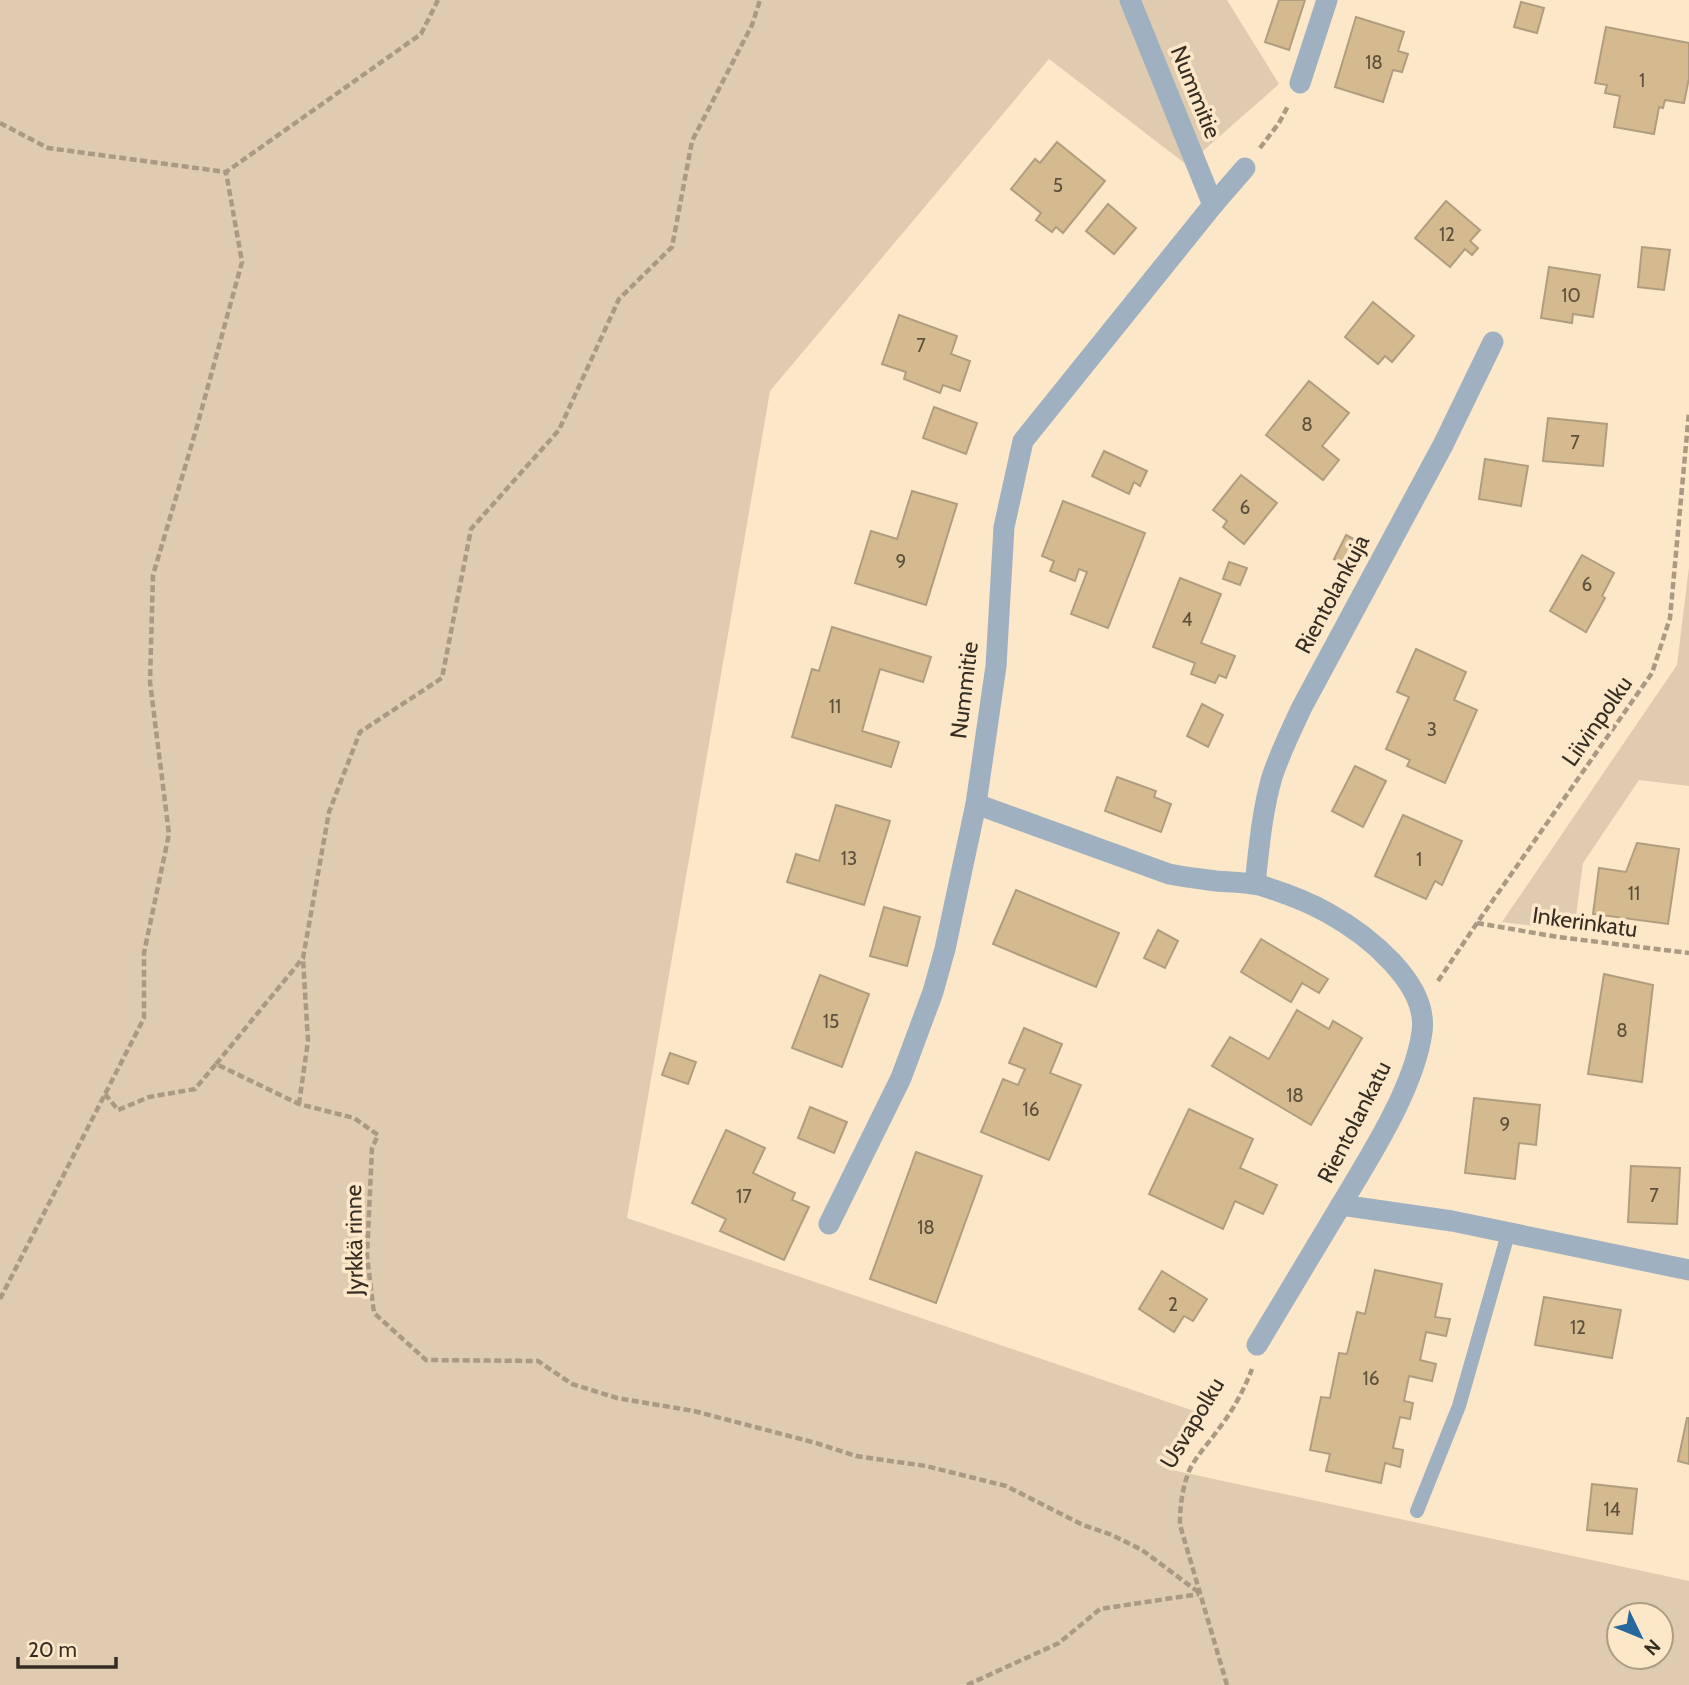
<svg xmlns="http://www.w3.org/2000/svg" width="1689" height="1685" font-family="Cabin,sans-serif">
  <rect width="100%" height="100%" fill="#fce7c8"/>
  <!-- green -->
  <g fill="#decbb0" fill-rule="evenodd">
    <path d="M0 0H1227L1279 84 1187 165 1049 59 770 391 627 1218 1203 1414 1172 1470 1689 1581V1685H0ZM1619 1615H1661V1657H1619Z"/>
    <polygon points="1689,567 1689,786 1639,780 1583,863 1574,931 1502,922 1677,665"/>
  </g>
  <!-- building -->
  <g fill="#d6ba8f" stroke="#b09d80" stroke-width="2">
    <polygon points="1279,0 1305,0 1289,50 1265,42"/>
    <polygon points="1521,2 1544,8 1537,33 1514,27"/>
    <polygon points="1356,17 1404,32 1398,51 1408,54 1402,72 1393,70 1383,102 1335,87"/>
    <polygon points="1606,27 1689,43 1689,78 1684,103 1665,100 1663,108 1659,107 1654,134 1614,127 1620,96 1605,93 1607,85 1595,83"/>
    <polygon points="1057,142 1105,181 1063,233 1056,227 1052,232 1036,220 1041,213 1011,189 1035,159 1040,163"/>
    <polygon points="1446,201 1480,230 1470,241 1478,248 1472,255 1465,249 1450,267 1415,238"/>
    <polygon points="1108,204 1136,228 1114,254 1086,231"/>
    <polygon points="1642,247 1670,250 1664,290 1638,287"/>
    <polygon points="1549,267 1600,275 1593,317 1573,314 1572,323 1541,318"/>
    <polygon points="1373,302 1414,336 1392,362 1385,356 1378,364 1345,337"/>
    <polygon points="899,315 957,336 951,354 970,361 960,391 943,385 940,393 904,379 906,372 882,364"/>
    <polygon points="1309,381 1349,413 1322,446 1339,460 1323,480 1266,435"/>
    <polygon points="934,407 977,423 966,454 923,438"/>
    <polygon points="1548,418 1607,424 1603,466 1543,461"/>
    <polygon points="1104,451 1147,471 1140,486 1134,482 1129,494 1092,476"/>
    <polygon points="1485,459 1528,466 1521,506 1479,499"/>
    <polygon points="1241,475 1277,503 1244,544 1223,527 1227,521 1213,510"/>
    <polygon points="912,491 957,504 926,605 855,583 871,531 897,539"/>
    <polygon points="1063,501 1145,533 1108,628 1071,614 1087,572 1079,569 1075,581 1050,571 1054,561 1042,556"/>
    <polygon points="1346,535 1365,545 1352,568 1334,559"/>
    <polygon points="1582,555 1614,573 1602,596 1605,598 1586,632 1550,611"/>
    <polygon points="1229,562 1247,568 1240,585 1223,579"/>
    <polygon points="1180,578 1221,594 1201,643 1235,656 1226,678 1219,675 1215,683 1191,674 1195,663 1153,647"/>
    <polygon points="832,627 931,657 923,682 880,669 862,731 899,742 891,767 792,737 812,669 819,671"/>
    <polygon points="1416,649 1466,672 1454,700 1477,710 1445,783 1407,766 1410,760 1386,749 1409,697 1397,692"/>
    <polygon points="1202,704 1223,715 1208,747 1187,736"/>
    <polygon points="1355,766 1386,781 1363,827 1332,811"/>
    <polygon points="1117,777 1156,791 1154,797 1171,804 1161,832 1105,811"/>
    <polygon points="836,805 890,821 864,905 787,882 796,854 819,861"/>
    <polygon points="1403,815 1462,841 1442,885 1435,881 1426,899 1375,876"/>
    <polygon points="1637,843 1679,849 1668,924 1593,914 1599,868 1626,872"/>
    <polygon points="1016,890 1119,933 1096,987 993,944"/>
    <polygon points="884,907 920,917 907,966 870,956"/>
    <polygon points="1158,930 1178,941 1165,968 1144,958"/>
    <polygon points="1261,939 1328,979 1319,993 1302,983 1291,1002 1241,972"/>
    <polygon points="1604,974 1653,985 1642,1082 1588,1074"/>
    <polygon points="820,975 869,994 842,1067 792,1048"/>
    <polygon points="1297,1010 1329,1029 1333,1021 1362,1038 1311,1125 1212,1066 1230,1037 1269,1059"/>
    <polygon points="1024,1028 1062,1044 1050,1073 1081,1085 1049,1160 981,1132 1003,1079 1018,1085 1025,1069 1009,1063"/>
    <polygon points="670,1053 696,1062 688,1084 662,1075"/>
    <polygon points="1474,1098 1540,1105 1536,1145 1519,1143 1515,1179 1465,1173"/>
    <polygon points="810,1107 847,1122 834,1153 798,1138"/>
    <polygon points="1189,1109 1253,1139 1240,1168 1277,1185 1263,1214 1235,1201 1223,1229 1149,1194"/>
    <polygon points="726,1130 765,1148 753,1173 795,1193 792,1200 809,1207 784,1260 720,1231 726,1219 692,1203"/>
    <polygon points="916,1152 982,1176 936,1303 870,1279"/>
    <polygon points="1631,1166 1680,1168 1677,1224 1628,1222"/>
    <polygon points="1375,1270 1442,1284 1435,1317 1450,1319 1446,1336 1426,1332 1420,1360 1436,1364 1432,1381 1409,1376 1404,1401 1413,1403 1410,1419 1400,1417 1393,1448 1403,1450 1400,1467 1385,1463 1381,1483 1326,1471 1330,1454 1310,1450 1321,1397 1330,1398 1339,1353 1347,1354 1357,1312 1365,1314"/>
    <polygon points="1162,1271 1207,1299 1193,1321 1184,1316 1174,1332 1139,1309"/>
    <polygon points="1544,1297 1621,1310 1612,1358 1535,1345"/>
    <polygon points="1687,1418 1689,1418 1689,1464 1678,1461"/>
    <polygon points="1592,1484 1637,1489 1632,1534 1587,1530"/>
  </g>
  <g fill="none" stroke-linecap="round" stroke-linejoin="round">
    <!-- path -->
    <g stroke="#aa9a83" stroke-width="4.5" stroke-dasharray="7 3.5" stroke-linecap="butt">
      <polyline points="0,123 48,148 226,172 421,34 438,0"/>
      <polyline points="1260,148 1279,123 1288,106"/>
      <polyline points="1477,923 1558,937 1689,953"/>
      <polyline points="1438,981 1477,923 1652,673 1670,618 1689,412"/>
      <polyline points="216,1064 303,958 329,812 360,732 442,678 471,529 559,430 619,299 672,247 692,141 752,25 760,0"/>
      <polyline points="105,1094 118,1110 149,1097 195,1089 216,1064 299,1104 354,1118 378,1135 372,1148 367,1256 374,1313 426,1360 538,1361 572,1384 617,1398 694,1411 816,1443 856,1456 926,1466 1006,1486 1083,1525 1112,1535 1142,1550 1201,1594"/>
      <polyline points="299,1104 308,1041 303,959"/>
      <polyline points="0,1299 144,1018 144,953 169,834 150,682 153,575 196,430 242,262 226,172"/>
      <polyline points="967,1685 1059,1643 1100,1609 1199,1594"/>
      <path d="M1227 1685 1180 1525C1180 1506 1182 1489 1189 1471 1196 1456 1208 1444 1217 1431 1232 1412 1243 1392 1252 1369"/>
    </g>
    <!-- lane -->
    <polyline stroke="#9fb0c0" stroke-width="14" points="1417,1511 1459,1406 1508,1234"/>
    <!-- street -->
    <g stroke="#9fb0c0" stroke-width="21">
      <polyline points="1300,83 1327,0"/>
      <polyline points="1213,205 1245,168"/>
      <path d="M976 804 1169 874C1185 877 1200 879 1216 881 1230 882 1245 882 1259 885 1282 892 1307 901 1328 913 1366 934 1429 983 1422 1032 1414 1089 1370 1156 1341 1205L1452 1221 1689 1270"/>
      <path d="M1255 884C1259 848 1262 812 1272 777 1280 753 1291 730 1302 707L1443 445 1493 342"/>
      <polyline points="829,1224 901,1078 933,992 945,949 976,804 996,666 1004,527 1023,441 1213,205 1130,0"/>
      <polyline points="1257,1345 1341,1205"/>
    </g>
  </g>
  <g text-anchor="middle" dominant-baseline="central" stroke-width="7" stroke-linejoin="round" paint-order="stroke">
    <!-- number labels -->
    <g font-size="19" fill="#5d503c">
      <text x="1374" y="62">18</text>
      <text x="1642" y="80">1</text>
      <text x="1058" y="185">5</text>
      <text x="1447" y="234">12</text>
      <text x="1571" y="295">10</text>
      <text x="921" y="345">7</text>
      <text x="1307" y="424">8</text>
      <text x="1575" y="442">7</text>
      <text x="1245" y="507">6</text>
      <text x="901" y="561">9</text>
      <text x="1587" y="584">6</text>
      <text x="1187" y="619">4</text>
      <text x="835" y="706">11</text>
      <text x="1432" y="729">3</text>
      <text x="849" y="858">13</text>
      <text x="1419" y="859">1</text>
      <text x="1634" y="893">11</text>
      <text x="831" y="1021">15</text>
      <text x="1622" y="1030">8</text>
      <text x="1295" y="1095">18</text>
      <text x="1031" y="1109">16</text>
      <text x="1505" y="1124">9</text>
      <text x="1654" y="1195">7</text>
      <text x="744" y="1196">17</text>
      <text x="926" y="1227">18</text>
      <text x="1173" y="1304">2</text>
      <text x="1578" y="1327">12</text>
      <text x="1371" y="1378">16</text>
      <text x="1612" y="1509">14</text>
    </g>
    <!-- street labels -->
    <g font-size="23" fill="#352d21" stroke="#fce7c8">
      <text transform="translate(1196 92) rotate(68)">Nummitie</text>
      <text transform="translate(1332 594) rotate(-62)">Rientolankuja</text>
      <text transform="translate(964 690) rotate(-83)">Nummitie</text>
      <text transform="translate(1597 721) rotate(-55)">Liivinpolku</text>
      <text transform="translate(1585 922) rotate(8)">Inkerinkatu</text>
      <text transform="translate(1354 1122) rotate(-63)">Rientolankatu</text>
      <text transform="translate(354 1240) rotate(-91)">Jyrkkä rinne</text>
      <text transform="translate(1192 1423) rotate(-59)">Usvapolku</text>
    </g>
  </g>
  <!-- north arrow -->
  <g transform="translate(1640 1636) rotate(133)"><circle r="33" fill="#fce7c8" stroke="#ac9d85" stroke-width="2"/>
  <path d="M0-5L12 26L0 18L-12 26Z" fill="#26689e"/>
  <text y="-10" font-size="19" font-weight="bold" text-anchor="middle" fill="#352d21">N</text>
  </g>
  <!-- scale -->
  <path d="M18 1657v10h98v-10" fill="none" stroke="#352d21" stroke-width="3.5"/>
  <text x="28" y="1657" font-size="21" fill="#352d21" stroke="#fce7c8" stroke-width="5" paint-order="stroke">20 m</text>
</svg>
